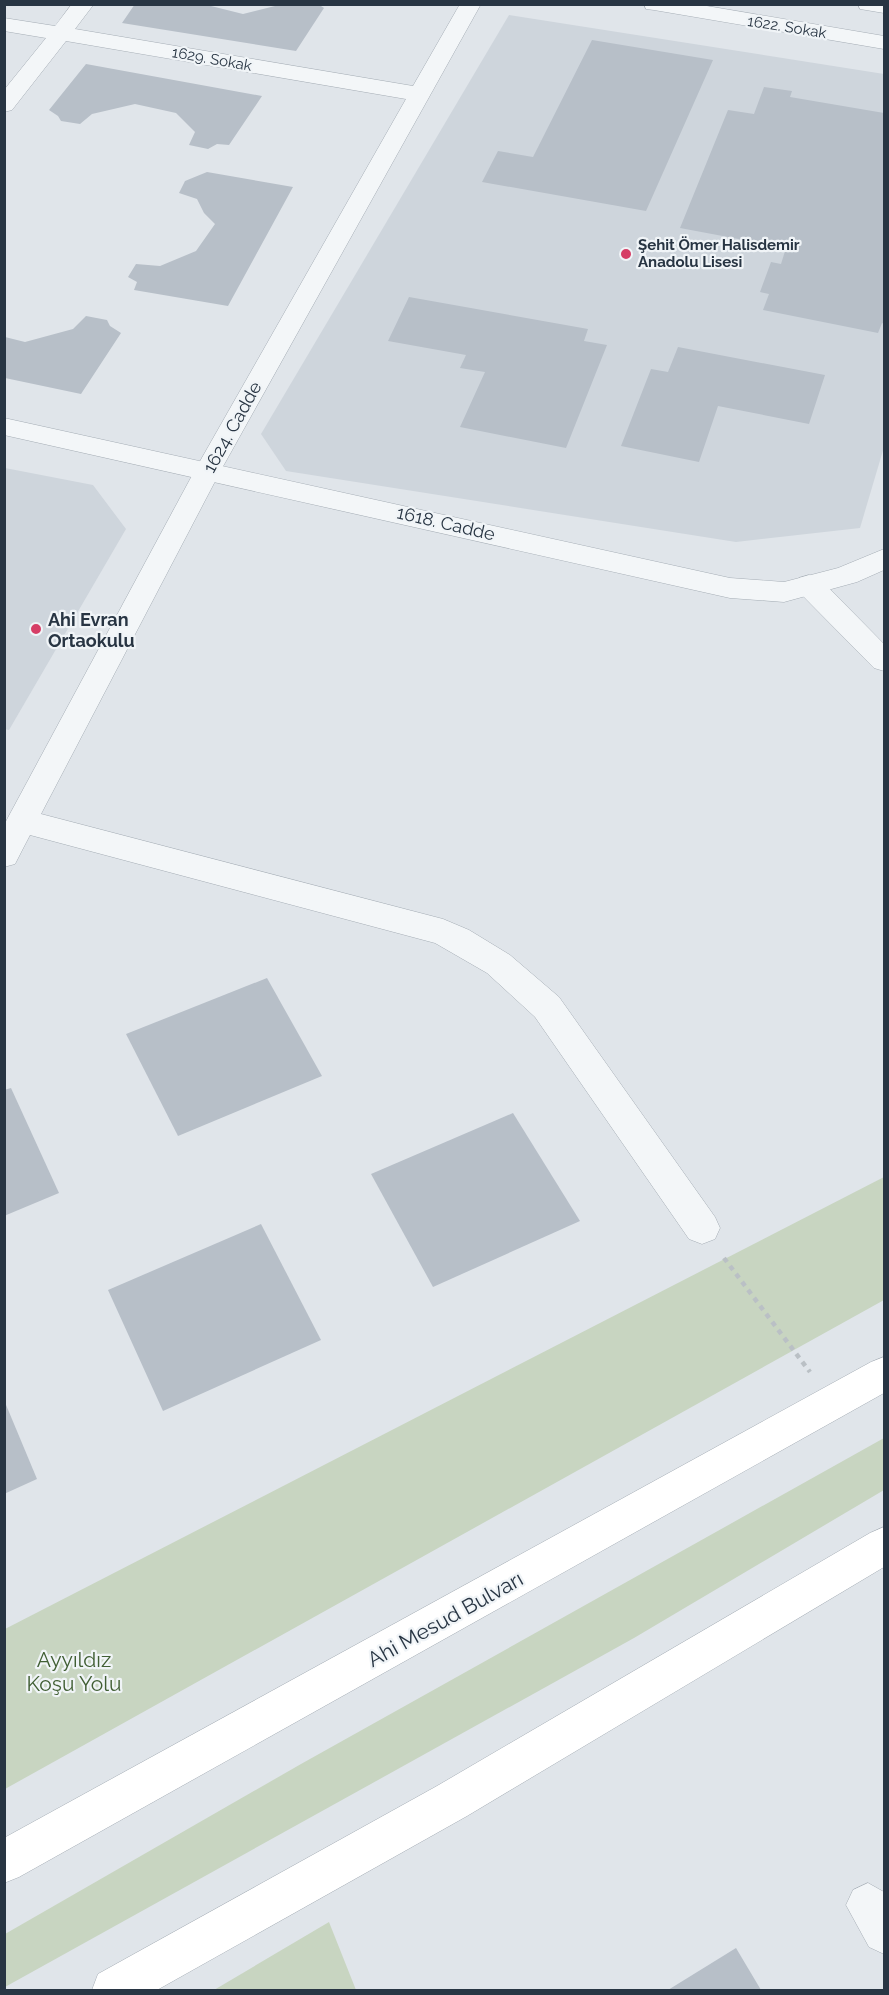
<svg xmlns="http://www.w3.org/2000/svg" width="889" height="1995" font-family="Raleway,sans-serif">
  <rect width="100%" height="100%" fill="#e0e5ea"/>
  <!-- built -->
  <g fill="#ced5dc">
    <polygon points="509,15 884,74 884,447 860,528 736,542 286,471 261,434"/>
    <polygon points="5,468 93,485 126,529 9,730 4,729"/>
  </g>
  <!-- green -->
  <g fill="#c8d5c1">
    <polygon points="884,1177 884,1300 5,1789 5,1629"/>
    <polygon points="884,1438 884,1490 634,1638 5,1987 5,1934 301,1764"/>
    <polygon points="329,1922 356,1990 214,1990"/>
  </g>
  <!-- building -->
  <g fill="#b7bfc8">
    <polygon points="135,4 203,4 243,14 283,4 318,4 324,8 296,51 122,23"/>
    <polygon points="592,40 713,60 646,211 482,182 498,151 533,157"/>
    <polygon points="86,64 262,96 229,145 217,144 208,149 189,145 195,132 176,113 135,104 92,114 80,124 61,121 58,116 49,110"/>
    <polygon points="764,87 792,91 790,97 884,113 884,324 882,323 878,333 763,310 769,294 760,292 771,262 781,264 786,248 680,228 728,110 754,114"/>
    <polygon points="207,172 293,187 228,306 134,290 137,282 128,277 136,264 160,266 196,251 215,224 204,213 197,199 179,193 185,181"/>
    <polygon points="409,297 588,329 584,341 607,345 566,448 460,427 485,372 460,368 466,355 388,341"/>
    <polygon points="86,316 107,320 110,326 121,333 81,394 5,378 5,337 25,342 73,329"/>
    <polygon points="678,347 825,375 809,424 718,406 699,462 621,446 651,369 668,372"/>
    <polygon points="267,978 322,1076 178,1136 126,1034"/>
    <polygon points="11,1088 59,1193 4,1216 4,1090"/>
    <polygon points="513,1113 580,1221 433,1287 371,1174"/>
    <polygon points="261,1224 321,1340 163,1411 108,1290"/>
    <polygon points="4,1400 37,1479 4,1494"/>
    <polygon points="736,1948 761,1990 668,1990"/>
  </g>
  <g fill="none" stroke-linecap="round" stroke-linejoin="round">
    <!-- minor casing -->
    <g stroke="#a5adb5" stroke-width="1">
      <g id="minor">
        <polygon points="72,4 94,4 75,29 413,86 460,4 481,4 221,470 41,814 443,919 469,930 510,955 559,997 715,1217 720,1228 715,1239 702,1244 689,1239 535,1017 487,973 435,943 30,835 15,864 4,867 4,825 195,470 406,99 66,41 12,110 4,112 4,90 46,38 4,31 4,18 55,26"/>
        <polygon points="644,4 695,4 884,36 884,49 654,10 646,9"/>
        <polygon points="858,4 884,4 884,13 860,9"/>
        <polygon points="809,575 819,578 884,644 884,671 874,668 799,592 795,585 799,578"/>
        <polygon points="868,1883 884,1892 884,1954 869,1947 846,1905 853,1890"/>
      </g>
    </g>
    <!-- tertiary casing -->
    <g stroke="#a5adb5" stroke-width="1">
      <polygon id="tertiary" points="4,418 730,578 784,582 838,568 884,549 884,570 857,582 784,602 730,598 4,435"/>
    </g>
    <!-- secondary casing -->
    <g stroke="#a5adb5" stroke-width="1">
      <g id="secondary">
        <polygon points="884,1357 884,1393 19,1877 4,1883 4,1838 871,1362"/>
        <polygon points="884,1527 884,1567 467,1816 157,1990 92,1990 98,1974 437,1786 870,1533"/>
      </g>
    </g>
    <!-- path -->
    <polyline stroke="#bac0c5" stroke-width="4.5" stroke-dasharray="5 5" stroke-linecap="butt" points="724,1258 810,1372"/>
    <!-- minor -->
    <use href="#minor" fill="#f3f6f8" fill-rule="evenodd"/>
    <!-- tertiary -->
    <use href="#tertiary" fill="#f3f6f8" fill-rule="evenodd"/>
    <!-- secondary -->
    <use href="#secondary" fill="#fff" fill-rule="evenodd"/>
  </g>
  <!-- markers -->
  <g fill="#d63e66" stroke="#f0f4f7" stroke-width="2">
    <circle cx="626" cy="254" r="6"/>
    <circle cx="36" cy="629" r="6"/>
  </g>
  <g text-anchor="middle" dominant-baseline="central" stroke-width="4.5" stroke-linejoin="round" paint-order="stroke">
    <!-- far-street labels -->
    <g font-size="15" fill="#283543" stroke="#f0f4f7">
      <text transform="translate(787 27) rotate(9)">1622. Sokak</text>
      <text transform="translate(212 59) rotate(10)">1629. Sokak</text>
    </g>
    <!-- far-poi labels -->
    <g font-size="15" font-weight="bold" fill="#283543" stroke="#f0f4f7" text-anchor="start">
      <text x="638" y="245">Şehit Ömer Halisdemir<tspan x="638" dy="17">Anadolu Lisesi</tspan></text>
    </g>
    <!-- street labels -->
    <g font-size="18" fill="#283543" stroke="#f0f4f7">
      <text transform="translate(232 427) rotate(-61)">1624. Cadde</text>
      <text transform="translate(446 523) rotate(13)">1618. Cadde</text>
    </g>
    <!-- poi labels -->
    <g font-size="18" font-weight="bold" fill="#283543" stroke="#f0f4f7" text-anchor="start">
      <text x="48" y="619">Ahi Evran<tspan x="48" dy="21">Ortaokulu</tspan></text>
    </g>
    <!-- near-street labels -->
    <g font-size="21" fill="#283543" stroke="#f0f4f7">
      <text transform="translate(445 1619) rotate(-29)">Ahi Mesud Bulvarı</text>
    </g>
    <!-- near-park labels -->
    <g font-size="21" fill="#415f34" stroke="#f0f4f7">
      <text x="74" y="1659">Ayyıldız<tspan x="74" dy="24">Koşu Yolu</tspan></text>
    </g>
  </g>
  <!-- border -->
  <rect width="889" height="1995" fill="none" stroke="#283543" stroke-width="12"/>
</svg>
